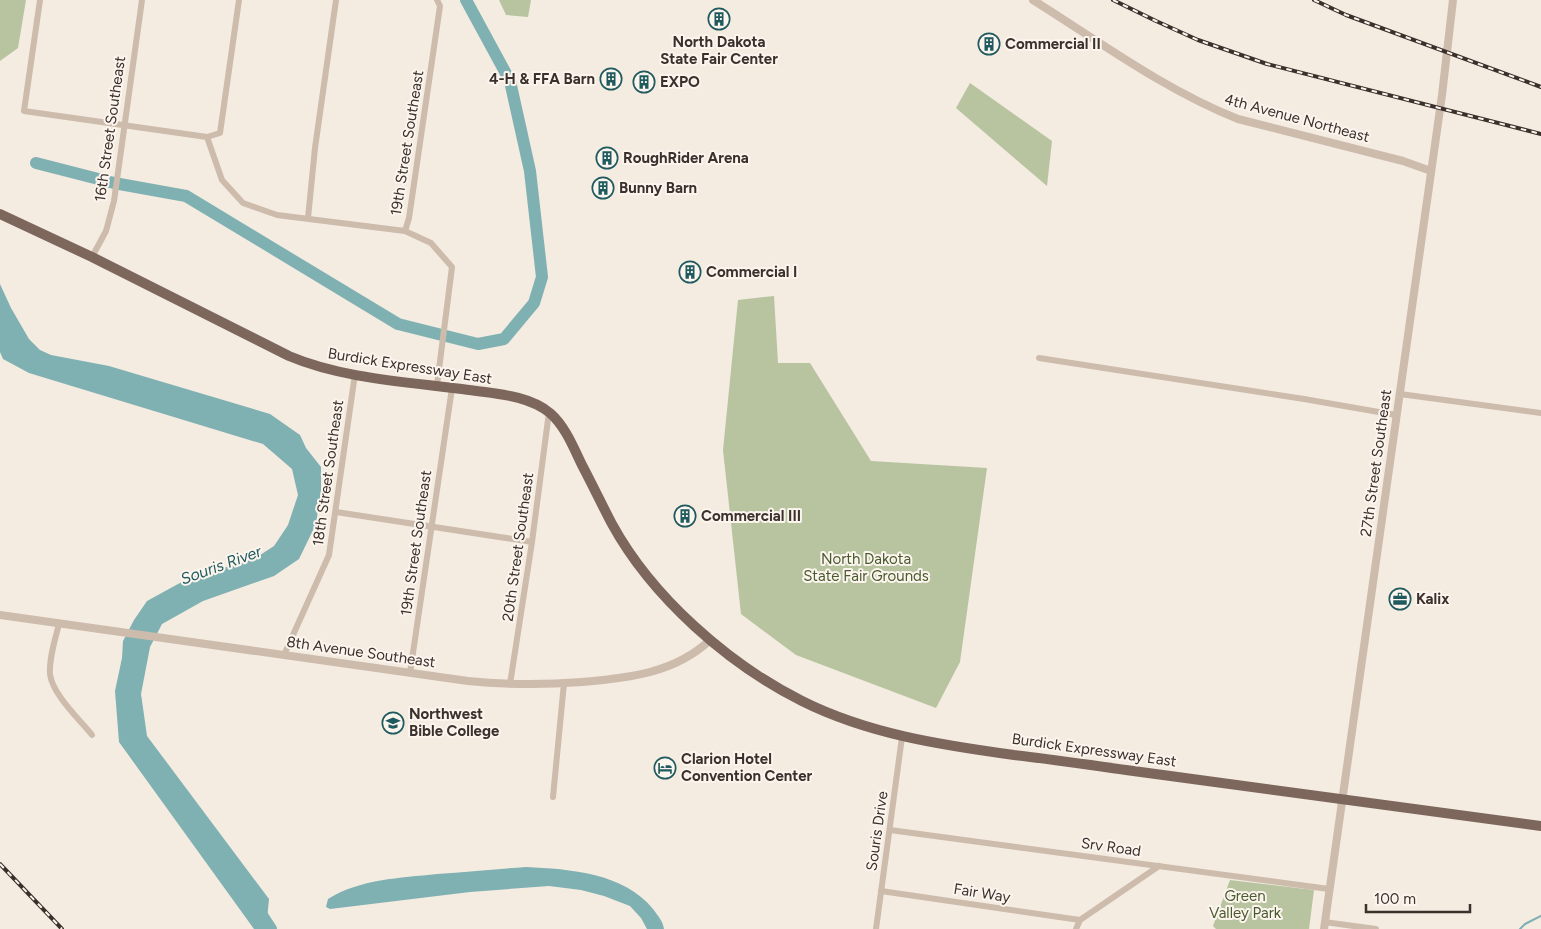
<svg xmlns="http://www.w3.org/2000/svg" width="1541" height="929" font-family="Figtree,sans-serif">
  <rect width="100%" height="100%" fill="#f4ebe1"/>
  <!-- green -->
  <g fill="#b8c4a0">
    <polygon points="0,0 26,0 18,48 0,61"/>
    <polygon points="499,0 531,0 528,17 506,15"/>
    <polygon points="970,83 1052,141 1047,186 956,108"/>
    <polygon points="774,296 778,363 810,363 871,461 987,468 960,662 936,708 796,655 741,614 723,450 738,300"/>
    <polygon points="1230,880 1314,890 1309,929 1216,929 1213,926"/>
  </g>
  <!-- water -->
  <g fill="#7fb0b2">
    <polygon points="0,284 11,308 29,339 40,350 51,355 109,366 270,414 300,435 306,448 321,467 321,490 316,524 299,559 274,576 203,601 162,624 150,647 141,694 147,736 269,899 266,929 254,929 119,742 115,691 122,658 123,641 134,620 147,601 189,578 254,559 274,546 288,525 298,495 292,469 263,444 29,373 3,359 0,352"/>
    <path d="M526 867C570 869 624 873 653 909 658 916 663 921 664 929H647L641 918 630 906 604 896 581 890 549 886 470 892 330 909 326 907 328 899C360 879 400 878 437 874 467 872 496 869 526 867Z"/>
  </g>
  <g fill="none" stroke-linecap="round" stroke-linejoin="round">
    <!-- stream -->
    <polyline stroke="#7fb0b2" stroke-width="2" points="1520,929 1525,924 1541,916"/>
    <!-- river -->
    <g stroke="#7fb0b2" stroke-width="12">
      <polyline points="36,163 114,183 186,196 398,324 478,344 504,339 534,303 542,277 530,171 510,81 466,0"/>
      <polyline points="258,909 271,929"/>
    </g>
    <!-- minor -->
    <g stroke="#cdbbac" stroke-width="6">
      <polyline points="40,0 24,111 207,137 220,133 239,0"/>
      <polyline points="207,137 222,180 243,203 277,215 405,231 431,243 452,267 437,385"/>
      <polyline points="308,218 315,148 336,0"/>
      <polyline points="405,231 409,218 440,6 437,0"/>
      <polyline points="92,257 106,231 114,201 142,0"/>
      <polyline points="1039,358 1304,399 1396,415"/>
      <polyline points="1400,394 1541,413"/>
      <polyline points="336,512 532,542"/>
      <path d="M59 624C55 640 49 658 50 674 52 694 80 720 92 735"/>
      <polyline points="284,655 329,555 355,374"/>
      <polyline points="410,673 452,388"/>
      <polyline points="510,684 532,542 549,412"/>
      <polyline points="553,797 564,683"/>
      <polyline points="890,830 1329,889"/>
      <polyline points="881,891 1080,920"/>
      <polyline points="1324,922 1376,929"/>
      <polyline points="876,929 902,737"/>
      <polyline points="1076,929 1080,920 1159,866"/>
    </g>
    <!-- tertiary -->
    <g stroke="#cdbbac" stroke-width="8">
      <path d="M1033 0C1100 42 1165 90 1238 119L1403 161 1431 171"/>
      <path d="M0 615 468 681C507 685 544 685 582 682 629 678 675 673 710 640"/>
      <polyline points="1324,929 1442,95 1453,0"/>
    </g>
    <!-- primary -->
    <path stroke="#7d675c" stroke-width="10" d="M0 214 92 257 289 356C343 379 410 382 469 390 496 394 528 395 550 413 566 427 574 449 583 467 593 486 602 505 612 524 652 597 728 664 802 701 868 734 941 745 1014 755 1051 759 1089 765 1126 770 1265 788 1403 807 1541 826"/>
    <!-- rail casing -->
    <g stroke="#3b302b" stroke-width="4">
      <g id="rail">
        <polyline points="1113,0 1156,21 1198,40 1267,64 1541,134"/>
        <polyline points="1314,0 1346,15 1541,87"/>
        <polyline points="0,864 62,929"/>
      </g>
    </g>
    <!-- rail -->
    <use href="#rail" stroke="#fbf5ee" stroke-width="2" stroke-dasharray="5.5" stroke-linecap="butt"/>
  </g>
  <!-- icons -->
  <defs>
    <g id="building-ring" transform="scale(1.125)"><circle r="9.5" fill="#fbf5ee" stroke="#1f5a5e" stroke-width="1.5"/><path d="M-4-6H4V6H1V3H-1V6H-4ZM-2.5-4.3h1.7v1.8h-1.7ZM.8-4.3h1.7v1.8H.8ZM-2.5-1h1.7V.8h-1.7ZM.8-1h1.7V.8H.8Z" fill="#1f5a5e"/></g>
    <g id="office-ring" transform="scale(1.125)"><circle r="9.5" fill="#fbf5ee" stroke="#1f5a5e" stroke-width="1.5"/><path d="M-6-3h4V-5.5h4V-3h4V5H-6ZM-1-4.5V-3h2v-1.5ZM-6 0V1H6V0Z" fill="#1f5a5e"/></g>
    <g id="school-ring" transform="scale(1.125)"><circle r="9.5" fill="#fbf5ee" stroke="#1f5a5e" stroke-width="1.5"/><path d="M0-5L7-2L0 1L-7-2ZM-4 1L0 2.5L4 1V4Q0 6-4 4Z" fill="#1f5a5e"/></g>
    <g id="hotel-ring" transform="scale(1.125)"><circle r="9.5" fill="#fbf5ee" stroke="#1f5a5e" stroke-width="1.5"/><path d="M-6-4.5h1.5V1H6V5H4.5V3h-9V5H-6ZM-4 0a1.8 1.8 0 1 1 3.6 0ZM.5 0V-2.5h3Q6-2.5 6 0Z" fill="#1f5a5e"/></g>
  </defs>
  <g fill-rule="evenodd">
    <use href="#building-ring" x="719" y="19"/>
    <use href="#building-ring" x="989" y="44"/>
    <use href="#building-ring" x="611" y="79"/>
    <use href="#building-ring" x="644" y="82"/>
    <use href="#building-ring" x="607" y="158"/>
    <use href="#building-ring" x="603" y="188"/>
    <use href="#building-ring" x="690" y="272"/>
    <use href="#building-ring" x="685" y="516"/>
    <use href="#office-ring" x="1400" y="599"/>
    <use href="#school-ring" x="393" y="723"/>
    <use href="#hotel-ring" x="665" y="768"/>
  </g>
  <g text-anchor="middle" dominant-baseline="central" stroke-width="4" stroke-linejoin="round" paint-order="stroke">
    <!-- poi labels -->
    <g font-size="15" font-weight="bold" fill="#3b302b" stroke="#fbf5ee" text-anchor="start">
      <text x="719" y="42" text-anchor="middle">North Dakota<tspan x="719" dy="17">State Fair Center</tspan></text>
      <text x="1005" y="44">Commercial II</text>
      <text x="595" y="79" text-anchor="end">4-H &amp; FFA Barn</text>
      <text x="660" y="82">EXPO</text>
      <text x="623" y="158">RoughRider Arena</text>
      <text x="619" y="188">Bunny Barn</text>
      <text x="706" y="272">Commercial I</text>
      <text x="701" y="516">Commercial III</text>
      <text x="1416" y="599">Kalix</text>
      <text x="409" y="714">Northwest<tspan x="409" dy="17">Bible College</tspan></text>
      <text x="681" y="759">Clarion Hotel<tspan x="681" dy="17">Convention Center</tspan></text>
    </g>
    <!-- street labels -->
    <g font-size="15" fill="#3b302b" stroke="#fbf5ee">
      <text transform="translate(1297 118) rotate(15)">4th Avenue Northeast</text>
      <text transform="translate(110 129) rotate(-82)">16th Street Southeast</text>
      <text transform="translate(407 143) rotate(-81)">19th Street Southeast</text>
      <text transform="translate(410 366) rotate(9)">Burdick Expressway East</text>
      <text transform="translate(1376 463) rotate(-82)">27th Street Southeast</text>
      <text transform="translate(328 473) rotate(-82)">18th Street Southeast</text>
      <text transform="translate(416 543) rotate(-82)">19th Street Southeast</text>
      <text transform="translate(518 547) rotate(-82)">20th Street Southeast</text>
      <text transform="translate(361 652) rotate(8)">8th Avenue Southeast</text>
      <text transform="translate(1094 750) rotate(8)">Burdick Expressway East</text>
      <text transform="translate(877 831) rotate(-82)">Souris Drive</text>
      <text transform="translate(1111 847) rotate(8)">Srv Road</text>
      <text transform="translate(982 893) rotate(9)">Fair Way</text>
    </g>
    <!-- park labels -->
    <g font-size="15" fill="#4a5a2e" stroke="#fbf5ee">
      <text x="866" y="559">North Dakota<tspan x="866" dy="17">State Fair Grounds</tspan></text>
      <text x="1245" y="896">Green<tspan x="1245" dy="17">Valley Park</tspan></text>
    </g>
    <!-- water labels -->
    <g font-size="16" font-style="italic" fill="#1f5a5e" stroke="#fbf5ee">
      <text transform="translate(221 565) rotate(-20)">Souris River</text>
    </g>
  </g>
  <!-- scale -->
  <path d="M1366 904v8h104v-8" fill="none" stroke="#3b302b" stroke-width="2.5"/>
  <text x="1374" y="904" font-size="15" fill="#3b302b" stroke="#fbf5ee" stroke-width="4" paint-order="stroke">100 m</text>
</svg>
